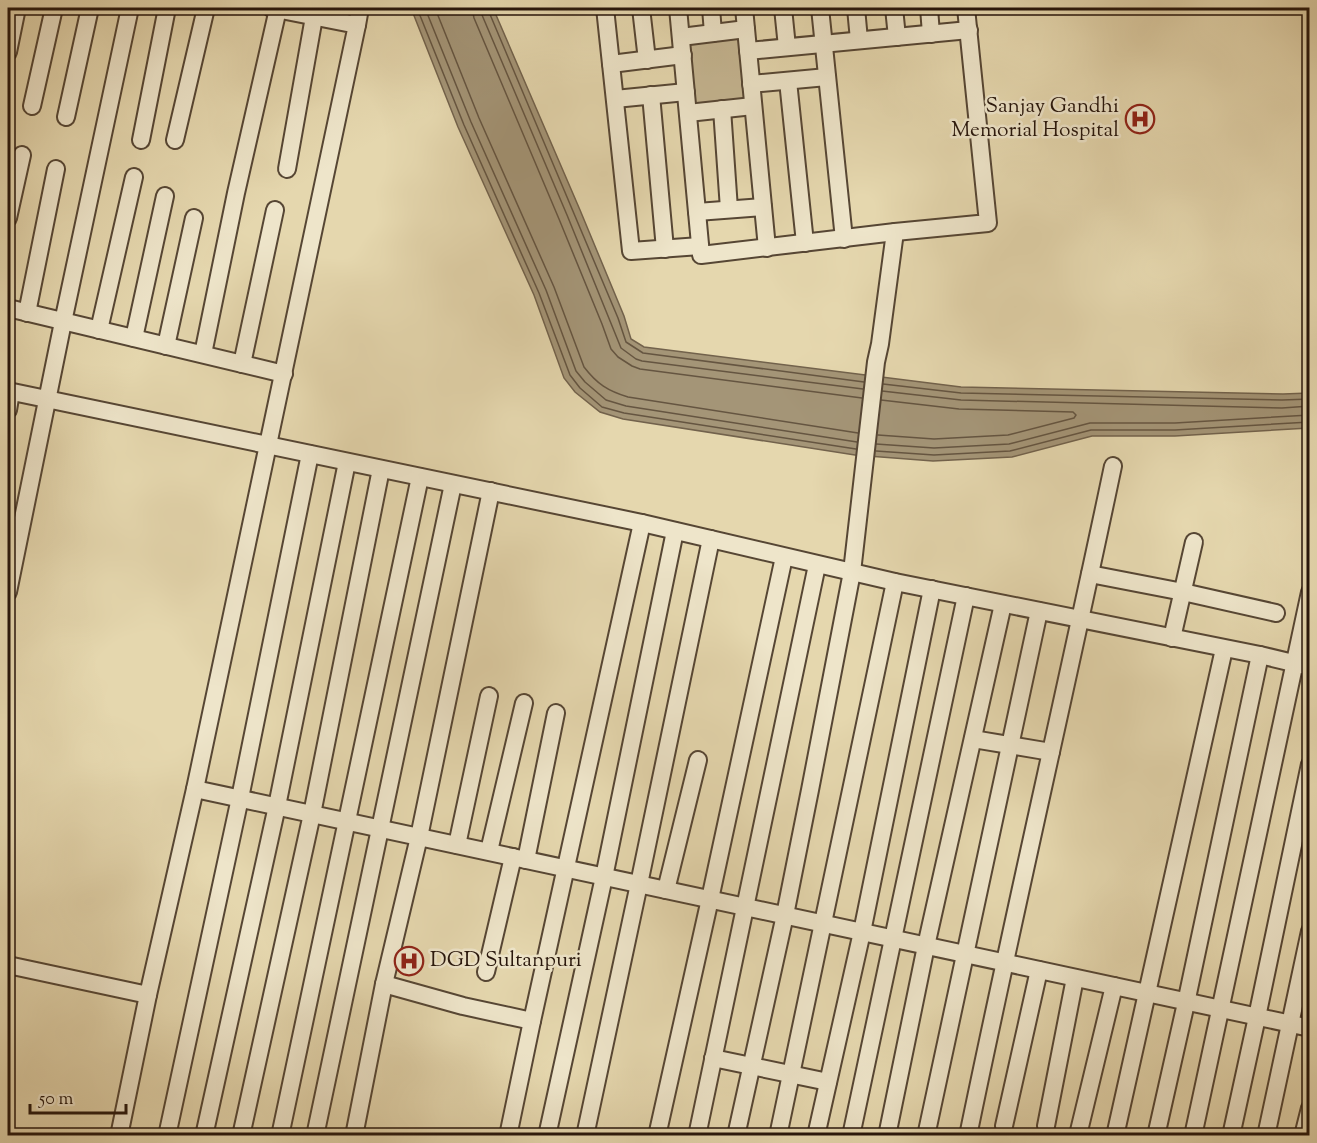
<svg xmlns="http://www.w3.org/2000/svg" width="1317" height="1143" font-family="'Sorts Mill Goudy',serif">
  <rect width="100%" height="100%" fill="#e5d7ae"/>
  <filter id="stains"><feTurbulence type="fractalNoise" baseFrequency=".00333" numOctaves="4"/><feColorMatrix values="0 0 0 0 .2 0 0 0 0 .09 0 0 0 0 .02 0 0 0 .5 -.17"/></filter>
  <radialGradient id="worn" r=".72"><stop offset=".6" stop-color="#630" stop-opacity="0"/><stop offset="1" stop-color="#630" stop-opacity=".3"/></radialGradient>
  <!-- green -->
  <polygon fill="#c5b692" stroke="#76664e" stroke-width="1.5" points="743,33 750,105 692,111 685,39"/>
  <!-- water -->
  <polygon fill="#a49577" stroke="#72624c" stroke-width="1.5" points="411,8 493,8 580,210 624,316 631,339 644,347 961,387 1283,394 1309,393 1309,428 1175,436 1092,436 1012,457 933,461 855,455 623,419 600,412 575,392 564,378 534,295 458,127"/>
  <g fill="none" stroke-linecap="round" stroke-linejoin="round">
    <!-- shore -->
    <g stroke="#655541" stroke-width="1.5">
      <polyline points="417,8 464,125 539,293 570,375 580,388 602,407 624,413 856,449"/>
      <polyline points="425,8 471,122 546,290 576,371 585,382 606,400 626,406 857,442"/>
      <path d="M435 8 479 118 554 287 584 367C597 384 608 391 628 397L858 433"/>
      <polyline points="472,8 474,18 559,219 602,324 611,349 618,357 632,366 640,369 862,398"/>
      <polyline points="481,8 482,15 567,215 621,348 636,359 642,361 863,389"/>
      <polyline points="488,8 489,12 618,318 626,342 643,353 864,382"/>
      <polyline points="883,384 961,393 1282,400 1310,399"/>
      <polyline points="882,391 961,400 1282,408 1310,406"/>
      <polyline points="878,435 934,439 1008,435 1074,418 1076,415 1073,412 959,409 881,400"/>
      <polyline points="876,444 934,448 1009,444 1090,423 1175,423 1310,415"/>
      <polyline points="876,451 934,455 1010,451 1091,430 1175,430 1310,422"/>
    </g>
    <!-- minor casing -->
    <g stroke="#564634" stroke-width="20">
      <g id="minor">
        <polyline points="605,8 631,251 700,246"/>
        <polyline points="641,8 647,60"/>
        <polyline points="678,8 701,255 895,232 988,223 966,8"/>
        <polyline points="711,8 713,33"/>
        <polyline points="744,8 767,248"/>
        <polyline points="783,8 787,47"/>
        <polyline points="820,8 844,239"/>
        <polyline points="856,8 859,40"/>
        <polyline points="894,8 897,37"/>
        <polyline points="929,8 931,34"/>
        <polyline points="357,25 360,8"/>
        <polyline points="681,37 746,29"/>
        <polyline points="748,51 969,30"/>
        <polyline points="8,52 17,8"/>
        <polyline points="611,64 683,55"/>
        <polyline points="788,81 805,243"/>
        <polyline points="751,84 827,77"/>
        <polyline points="651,95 665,249"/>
        <polyline points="615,99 686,92"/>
        <polyline points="32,106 54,8"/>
        <polyline points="722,109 729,209"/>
        <polyline points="688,113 753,106"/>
        <polyline points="66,117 90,8"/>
        <polyline points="141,140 167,8"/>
        <polyline points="175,140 206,8"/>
        <polyline points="287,169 314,17"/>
        <polyline points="697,212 763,207"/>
        <polyline points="8,218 22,155"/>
        <polyline points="8,308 284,374"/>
        <polyline points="27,313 56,169"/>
        <polyline points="99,330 134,177"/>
        <polyline points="134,338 165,196"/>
        <polyline points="166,346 194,218"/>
        <polyline points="203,354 236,193 278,9"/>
        <polyline points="242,364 275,210"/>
        <polyline points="8,391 642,523 895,582 1260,655 1310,667"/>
        <polyline points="8,410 11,392"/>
        <polyline points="1090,574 1183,592 1276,613"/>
        <polyline points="8,592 63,322 130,8"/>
        <polyline points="1172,638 1194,542"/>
        <polyline points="973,739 1051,752"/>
        <polyline points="195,789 1310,1028"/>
        <polyline points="457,845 489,696"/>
        <polyline points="489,851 524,703"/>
        <polyline points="526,860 556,713"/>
        <polyline points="666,890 698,760"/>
        <polyline points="8,965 148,995"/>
        <polyline points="486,972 513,857"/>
        <polyline points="384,984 463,1006 532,1021"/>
        <polyline points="713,1058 828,1082"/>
        <polyline points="1004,1126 1039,970"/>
        <polyline points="1046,1126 1075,978"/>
        <polyline points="1078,1135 1114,986"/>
        <polyline points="119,1136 148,995 195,789 357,25 271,8"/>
        <polyline points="167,1136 240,798 310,454"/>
        <polyline points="204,1136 277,806 347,462"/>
        <polyline points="241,1136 312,814 381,469"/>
        <polyline points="280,1136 420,477"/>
        <polyline points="315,1136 453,484"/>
        <polyline points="354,1136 384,984 419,837 491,491"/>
        <polyline points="508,1136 532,1021 642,523"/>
        <polyline points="547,1136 604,877 675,531"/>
        <polyline points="585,1136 639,884 711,539"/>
        <polyline points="657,1136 710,899 784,557"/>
        <polyline points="697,1136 817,565"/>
        <polyline points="736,1136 785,915 810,790 852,572 876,362 880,344 895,232"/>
        <polyline points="778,1136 895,582"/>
        <polyline points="816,1136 862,932 932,589"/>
        <polyline points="851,1136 966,596"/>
        <polyline points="887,1136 926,946 1003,604"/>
        <polyline points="926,1136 1039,611"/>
        <path d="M968 1136C1014 912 1066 690 1113 466"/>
        <polyline points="1115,1136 1224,649"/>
        <polyline points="1156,1136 1186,1003 1260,655"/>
        <polyline points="1193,1136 1310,592"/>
        <polyline points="1231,1136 1257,1017 1310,764"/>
        <polyline points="1266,1136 1310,931"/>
        <polyline points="1303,1136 1310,1108"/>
      </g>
    </g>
    <!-- minor -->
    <use href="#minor" stroke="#eee5ca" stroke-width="16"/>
  </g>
  <!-- icons -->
  <defs>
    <g id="hospital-ring" transform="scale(1.5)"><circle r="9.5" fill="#eee5ca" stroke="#8f2418" stroke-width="1.5"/><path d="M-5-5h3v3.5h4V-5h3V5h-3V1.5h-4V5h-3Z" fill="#8f2418"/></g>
  </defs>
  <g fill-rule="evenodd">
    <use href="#hospital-ring" x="1140" y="119"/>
    <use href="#hospital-ring" x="409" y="961"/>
  </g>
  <g text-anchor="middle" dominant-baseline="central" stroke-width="5" stroke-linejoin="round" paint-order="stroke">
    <!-- poi labels -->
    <g font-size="21" fill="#26150b" stroke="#eee5ca" text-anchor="end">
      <text x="1119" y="107">Sanjay Gandhi<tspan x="1119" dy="24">Memorial Hospital</tspan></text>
      <text x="430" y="961" text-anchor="start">DGD Sultanpuri</text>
    </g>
  </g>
  <!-- margin -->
  <rect width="1317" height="1143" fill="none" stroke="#e5d7ae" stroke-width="30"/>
  <rect x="9" y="9" width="1299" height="1125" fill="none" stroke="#26150b" stroke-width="3"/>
  <rect x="15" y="15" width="1287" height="1113" fill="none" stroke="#26150b" stroke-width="1.5"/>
  <!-- scale -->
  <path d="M30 1104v9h96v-9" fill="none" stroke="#26150b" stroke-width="3"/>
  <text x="39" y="1104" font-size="18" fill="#26150b" stroke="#eee5ca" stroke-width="4.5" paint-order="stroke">50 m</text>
  <rect width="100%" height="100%" filter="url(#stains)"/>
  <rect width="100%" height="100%" fill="url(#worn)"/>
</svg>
